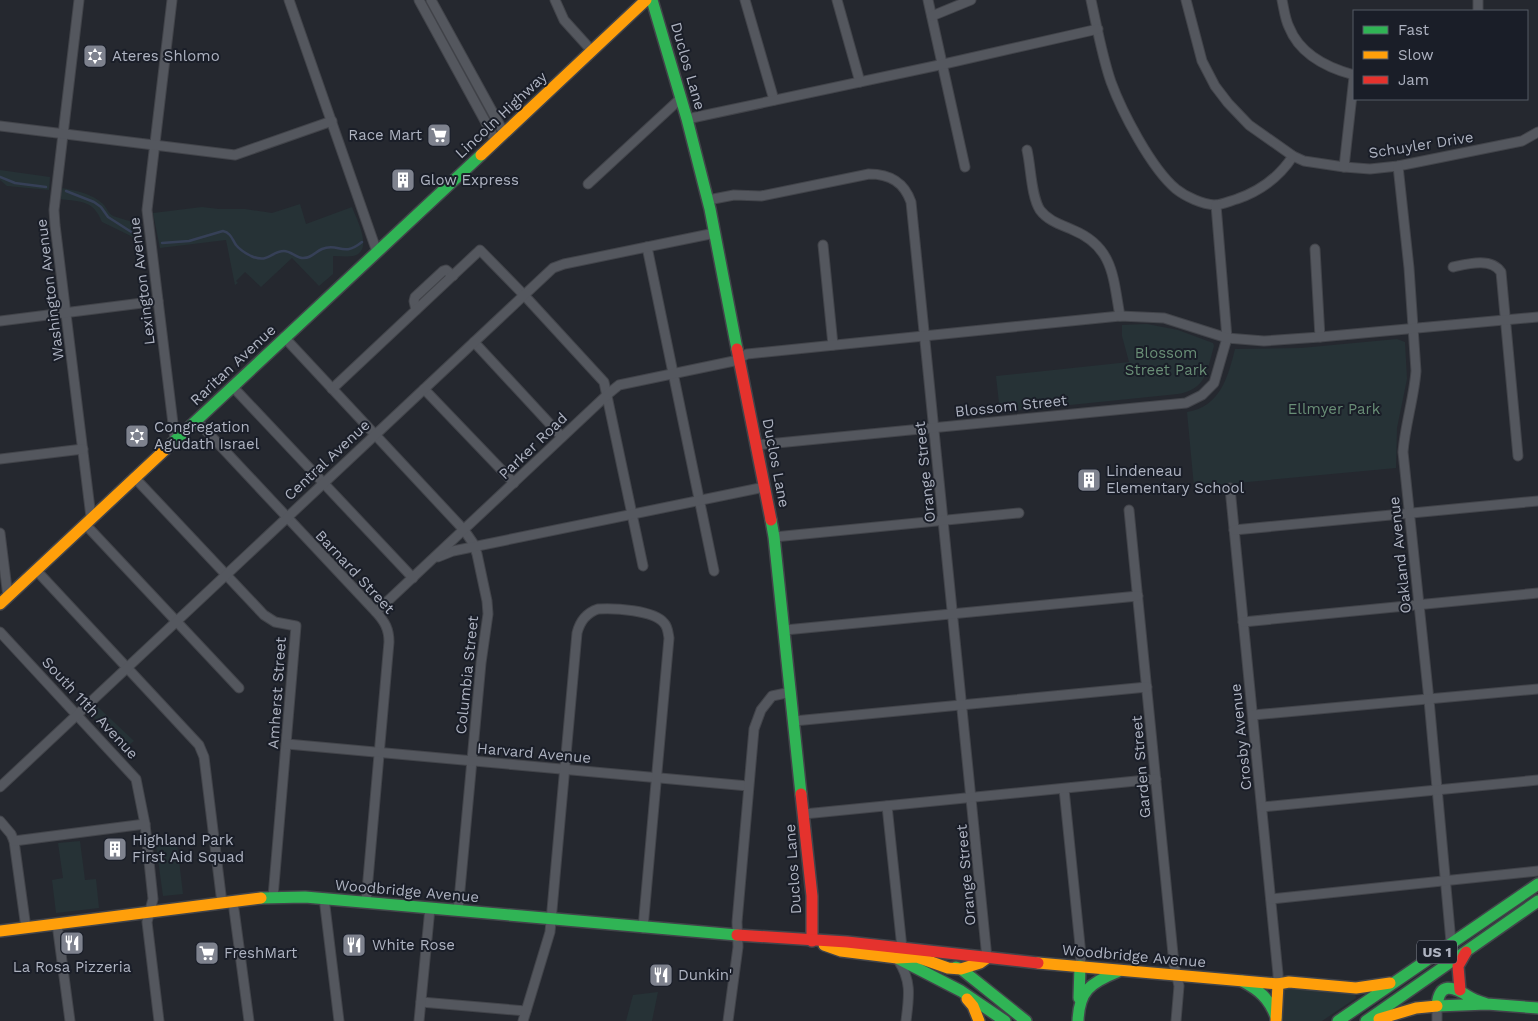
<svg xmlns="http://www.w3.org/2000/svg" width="1538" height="1021" font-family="'Work Sans',sans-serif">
  <rect width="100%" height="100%" fill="#25282f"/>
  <!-- green -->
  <g fill="#263236">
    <polygon points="0,170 50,177 49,190 7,186 0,180"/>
    <path d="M62 188C77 191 91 193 103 204 107 208 108 213 113 216L142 225 141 238H135L102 222C93 200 82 202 60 199Z"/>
    <path d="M300 204 306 224 352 207C357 220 374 251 353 256 347 257 340 256 333 256V274L319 286 292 258 261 287 245 272 236 281 238 283 235 285 226 240 160 248 153 213 202 207 219 209H245L272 213Z"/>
    <path d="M1147 324 1178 330 1213 343 1214 346C1207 370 1207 389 1178 394L1000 412 996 376 1129 362 1122 336V325Z"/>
    <path d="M1397 339 1405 342 1407 379 1397 428 1396 468 1194 487 1187 412C1220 407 1228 377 1235 349L1301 348Z"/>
    <polygon points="98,707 134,741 125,748 90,714"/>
    <polygon points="176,835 183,894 163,896 155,838"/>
    <polygon points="80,841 85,880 96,879 99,908 56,913 52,880 63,878 58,843"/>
    <polygon points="1282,987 1355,992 1356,998 1322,1021 1282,1021"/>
    <polygon points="658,992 652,1021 626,1021 633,995"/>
  </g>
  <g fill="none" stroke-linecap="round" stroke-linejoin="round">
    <!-- stream -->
    <g stroke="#364057" stroke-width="2.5">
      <polyline points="0,177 15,183 46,187"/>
      <polyline points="66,191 94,202 101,207 108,217 136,235 139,235"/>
      <path d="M162 243 189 241 223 231C231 233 232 239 236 245 240 250 245 253 251 256 269 264 271 251 284 251 290 251 296 257 302 258 311 259 315 252 322 249 339 242 342 258 362 242"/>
    </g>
    <!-- street casing -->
    <g stroke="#42444a" stroke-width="11">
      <g id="street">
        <polyline points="79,0 54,210 55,225 91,517"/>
        <polyline points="172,0 147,210 175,440"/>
        <polyline points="289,0 377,252"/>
        <polyline points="419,0 496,141"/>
        <polyline points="431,0 504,133"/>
        <polyline points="555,0 564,20 592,51"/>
        <polyline points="745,0 774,100"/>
        <polyline points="837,0 860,82"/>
        <polyline points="928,0 965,167"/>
        <path d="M1091 0C1097 27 1102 56 1111 82 1122 112 1151 168 1176 189 1186 197 1202 204 1215 205 1221 205 1230 201 1237 199 1260 191 1280 176 1293 156"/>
        <polyline points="1186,0 1202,61 1215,86 1228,103 1249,125 1293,156 1304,161 1344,167 1370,169 1398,166 1522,141 1538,132"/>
        <path d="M1282 0C1284 9 1285 19 1289 27 1300 55 1328 68 1354 75"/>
        <polyline points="1478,0 1478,11"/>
        <polyline points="932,16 971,0"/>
        <polyline points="687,119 944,64 1098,29"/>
        <polyline points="0,126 235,155 332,121"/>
        <path d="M1027 150C1031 167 1031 196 1040 210 1048 221 1062 225 1073 230 1114 247 1113 278 1120 316"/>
        <path d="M1398 166 1409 268 1416 371C1414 398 1405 425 1403 452L1429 700 1451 942"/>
        <polyline points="1344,167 1354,77"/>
        <polyline points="588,184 681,98"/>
        <path d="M708 200 734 195 761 196 869 174C890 174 904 182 911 202L987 958"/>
        <polyline points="823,245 833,345"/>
        <polyline points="647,247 714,571"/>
        <polyline points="1315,249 1320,337"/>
        <path d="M1453 267C1467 264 1491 257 1501 272L1518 456"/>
        <polyline points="416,310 414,301 415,297 443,271 446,270 453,276"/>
        <polyline points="0,321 158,301"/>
        <polyline points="284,337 464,530 473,543 477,554 487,601 488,614 481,663 458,911"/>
        <polyline points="474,342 562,437"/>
        <polyline points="232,386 413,578"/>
        <polyline points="332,389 480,250 524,295 604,382 643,566"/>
        <polyline points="424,389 514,483"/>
        <path d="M196 420 376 612C385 622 389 629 389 642L366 902"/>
        <polyline points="757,445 1186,403 1202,395 1214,383 1227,338 1216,205"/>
        <polyline points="0,459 83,449"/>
        <polyline points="134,477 264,615 275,622 296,626 273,897"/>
        <polyline points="1230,488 1278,974 1278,984"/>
        <polyline points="1129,510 1174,964 1179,986 1176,1021"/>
        <polyline points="85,524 239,688"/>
        <polyline points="1234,530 1538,501"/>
        <polyline points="0,533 8,597"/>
        <polyline points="774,537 1019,513"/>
        <polyline points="438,557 453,551 765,487"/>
        <polyline points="36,570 199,745 204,757 222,903"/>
        <polyline points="376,612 608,394 619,385 734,361 747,354 1120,316 1164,318 1227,338 1264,341 1320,337 1538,317"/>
        <polyline points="1243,622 1538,593"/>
        <polyline points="785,630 1138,596"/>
        <polyline points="0,632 136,779 145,824 153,899 147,922 159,1021"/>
        <polyline points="1253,715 1538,689"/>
        <polyline points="794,721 1147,687"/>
        <polyline points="287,744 748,786"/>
        <polyline points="0,787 553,268 564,264 715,233"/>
        <polyline points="1064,789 1081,955 1080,966"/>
        <polyline points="887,806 902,948"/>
        <polyline points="1262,807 1538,780"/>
        <polyline points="804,814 1156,779"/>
        <polyline points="0,821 11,834 14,841 26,928"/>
        <polyline points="14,841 145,824"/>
        <polyline points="324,898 339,1021"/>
        <polyline points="1271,899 1538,871"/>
        <polyline points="233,902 249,1021"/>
        <polyline points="57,924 70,1021"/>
        <path d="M898 960C912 981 909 997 906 1021"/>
        <polyline points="421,1002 526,1011"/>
        <polyline points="419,1021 430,908"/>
        <path d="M523 1021 550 932 577 633C580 621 586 613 598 609 614 608 654 610 664 623 668 627 668 633 669 638L643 928"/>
        <polyline points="728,1021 738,947 737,922 754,729 761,710 772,696 791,692"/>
        <polyline points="1437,1021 1437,1006"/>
      </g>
    </g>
    <!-- fast casing -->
    <g stroke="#42444a" stroke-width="14">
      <g id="fast">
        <polyline points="652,0 687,119 710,209 737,349"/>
        <polyline points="168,447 481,155"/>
        <polyline points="771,520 774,537 801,794"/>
        <polyline points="261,898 305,897 737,935"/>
        <polyline points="899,959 961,991 1005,1021"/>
        <polyline points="956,967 961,969 1026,1021"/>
        <path d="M1242 981C1259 990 1269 998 1276 1017"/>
        <polyline points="1079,998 1080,966"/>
        <path d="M1487 1004C1481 1002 1474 1000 1468 996 1453 986 1439 982 1437 1006L1487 1004 1538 1008"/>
        <path d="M1078 1021C1079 991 1090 983 1117 972"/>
        <polyline points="1338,1021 1538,884"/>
        <polyline points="1366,1021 1538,901"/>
      </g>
    </g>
    <!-- slow casing -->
    <g stroke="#42444a" stroke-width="14">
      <g id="slow">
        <polyline points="481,155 646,0"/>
        <polyline points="0,604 168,447"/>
        <polyline points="0,931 261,898"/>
        <polyline points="824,945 841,951 897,958 917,957 948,968 961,969 980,963 987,958"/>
        <polyline points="1038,963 1278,984"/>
        <polyline points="967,999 973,1006 979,1021"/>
        <polyline points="1379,1019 1416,1008 1437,1006"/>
        <polyline points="1276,1021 1278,984 1289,982 1356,988 1390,983"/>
      </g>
    </g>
    <!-- jam casing -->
    <g stroke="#42444a" stroke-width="14">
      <g id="jam">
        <polyline points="737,349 771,520"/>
        <polyline points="801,794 812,896 812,941"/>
        <polyline points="737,935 847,942 1038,963"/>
        <polyline points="1460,990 1458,966 1466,952"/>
      </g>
    </g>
    <!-- street -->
    <use href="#street" stroke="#54575e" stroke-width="9"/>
    <!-- fast -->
    <use href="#fast" stroke="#30b455" stroke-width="11"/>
    <!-- slow -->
    <use href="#slow" stroke="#ff9f0a" stroke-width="11"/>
    <!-- jam -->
    <use href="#jam" stroke="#e5322d" stroke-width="11"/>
  </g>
  <!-- icons -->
  <defs>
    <g id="synagogue-square" transform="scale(1.25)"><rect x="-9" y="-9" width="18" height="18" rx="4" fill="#7e828e" stroke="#1a1e28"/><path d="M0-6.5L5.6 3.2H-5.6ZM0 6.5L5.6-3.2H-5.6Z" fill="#fff"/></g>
    <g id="supermarket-square" transform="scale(1.25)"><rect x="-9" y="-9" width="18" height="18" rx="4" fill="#7e828e" stroke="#1a1e28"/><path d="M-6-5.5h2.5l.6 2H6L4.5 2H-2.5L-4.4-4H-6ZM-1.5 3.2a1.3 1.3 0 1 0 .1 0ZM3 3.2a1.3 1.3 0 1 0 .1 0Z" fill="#fff"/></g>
    <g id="building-square" transform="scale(1.25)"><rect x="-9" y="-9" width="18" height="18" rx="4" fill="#7e828e" stroke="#1a1e28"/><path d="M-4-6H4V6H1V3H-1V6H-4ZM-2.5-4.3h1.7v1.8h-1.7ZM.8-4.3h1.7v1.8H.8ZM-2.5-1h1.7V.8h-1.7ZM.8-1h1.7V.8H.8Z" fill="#fff"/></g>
    <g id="restaurant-square" transform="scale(1.25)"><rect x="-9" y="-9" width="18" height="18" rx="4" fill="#7e828e" stroke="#1a1e28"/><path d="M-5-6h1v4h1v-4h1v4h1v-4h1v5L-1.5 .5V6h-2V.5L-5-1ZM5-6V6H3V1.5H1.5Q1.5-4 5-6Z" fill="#fff"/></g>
  </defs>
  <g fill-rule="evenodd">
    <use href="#synagogue-square" x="95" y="56"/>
    <use href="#supermarket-square" x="439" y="135"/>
    <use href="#building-square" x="403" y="180"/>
    <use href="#synagogue-square" x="137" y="436"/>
    <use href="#building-square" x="1089" y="480"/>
    <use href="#building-square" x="115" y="849"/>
    <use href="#restaurant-square" x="72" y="943"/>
    <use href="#restaurant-square" x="354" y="945"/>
    <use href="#supermarket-square" x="207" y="953"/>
    <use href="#restaurant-square" x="661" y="975"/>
  </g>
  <g text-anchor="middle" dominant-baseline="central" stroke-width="4" stroke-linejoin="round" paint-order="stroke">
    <!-- shield labels -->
    <rect fill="#1a1e28" stroke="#828693" stroke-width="1" x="1417" y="940.5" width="40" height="23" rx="4"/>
    <g font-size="14" font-weight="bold" fill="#aeb3c1">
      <text x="1437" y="952">US 1</text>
    </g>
    <!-- poi labels -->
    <g font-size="15" fill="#aeb3c1" stroke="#1a1e28" text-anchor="start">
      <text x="112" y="56">Ateres Shlomo</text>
      <text x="422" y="135" text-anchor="end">Race Mart</text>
      <text x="420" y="180">Glow Express</text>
      <text x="154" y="427">Congregation<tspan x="154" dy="17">Agudath Israel</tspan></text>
      <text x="1106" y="471">Lindeneau<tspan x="1106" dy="17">Elementary School</tspan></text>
      <text x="132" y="840">Highland Park<tspan x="132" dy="17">First Aid Squad</tspan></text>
      <text x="372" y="945">White Rose</text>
      <text x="224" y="953">FreshMart</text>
      <text x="72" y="967" text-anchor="middle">La Rosa Pizzeria</text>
      <text x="678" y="975">Dunkin'</text>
    </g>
    <!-- street labels -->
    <g font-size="15" fill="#aeb3c1" stroke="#1a1e28">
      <text transform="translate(688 66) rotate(74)">Duclos Lane</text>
      <text transform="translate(501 115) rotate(-43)">Lincoln Highway</text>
      <text transform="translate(1421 145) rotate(-9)">Schuyler Drive</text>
      <text transform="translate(142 281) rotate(-97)">Lexington Avenue</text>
      <text transform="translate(50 290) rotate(-97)">Washington Avenue</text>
      <text transform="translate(233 365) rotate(-43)">Raritan Avenue</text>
      <text transform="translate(1011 406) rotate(-6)">Blossom Street</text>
      <text transform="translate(533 446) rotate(-44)">Parker Road</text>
      <text transform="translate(327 460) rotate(-43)">Central Avenue</text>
      <text transform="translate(776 463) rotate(79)">Duclos Lane</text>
      <text transform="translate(925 472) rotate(-96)">Orange Street</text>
      <text transform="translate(1400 555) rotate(-96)">Oakland Avenue</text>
      <text transform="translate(355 572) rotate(47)">Barnard Street</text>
      <text transform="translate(467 675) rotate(-84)">Columbia Street</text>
      <text transform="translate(277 693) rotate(-86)">Amherst Street</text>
      <text transform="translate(90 708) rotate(47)">South 11th Avenue</text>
      <text transform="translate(1241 737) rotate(-96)">Crosby Avenue</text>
      <text transform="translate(534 753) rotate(5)">Harvard Avenue</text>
      <text transform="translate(1141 767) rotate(-95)">Garden Street</text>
      <text transform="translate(793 869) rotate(-94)">Duclos Lane</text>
      <text transform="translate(966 875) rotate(-95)">Orange Street</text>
      <text transform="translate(407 891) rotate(5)">Woodbridge Avenue</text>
      <text transform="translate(1134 956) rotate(5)">Woodbridge Avenue</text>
    </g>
    <!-- park labels -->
    <g font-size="15" fill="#698e76" stroke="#1a1e28">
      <text x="1166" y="353">Blossom<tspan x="1166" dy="17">Street Park</tspan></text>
      <text x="1334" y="409">Ellmyer Park</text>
    </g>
  </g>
  <!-- legend -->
  <rect x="1353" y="10" width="175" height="90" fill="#1a1e28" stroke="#555a65"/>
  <rect x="1363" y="26" width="25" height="8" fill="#30b455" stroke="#555a65"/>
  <text x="1398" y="35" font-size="15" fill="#aeb3c1">Fast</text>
  <rect x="1363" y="51" width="25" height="8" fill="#ff9f0a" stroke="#555a65"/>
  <text x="1398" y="60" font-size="15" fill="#aeb3c1">Slow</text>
  <rect x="1363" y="76" width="25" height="8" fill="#e5322d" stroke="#555a65"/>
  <text x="1398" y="85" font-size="15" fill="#aeb3c1">Jam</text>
</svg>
